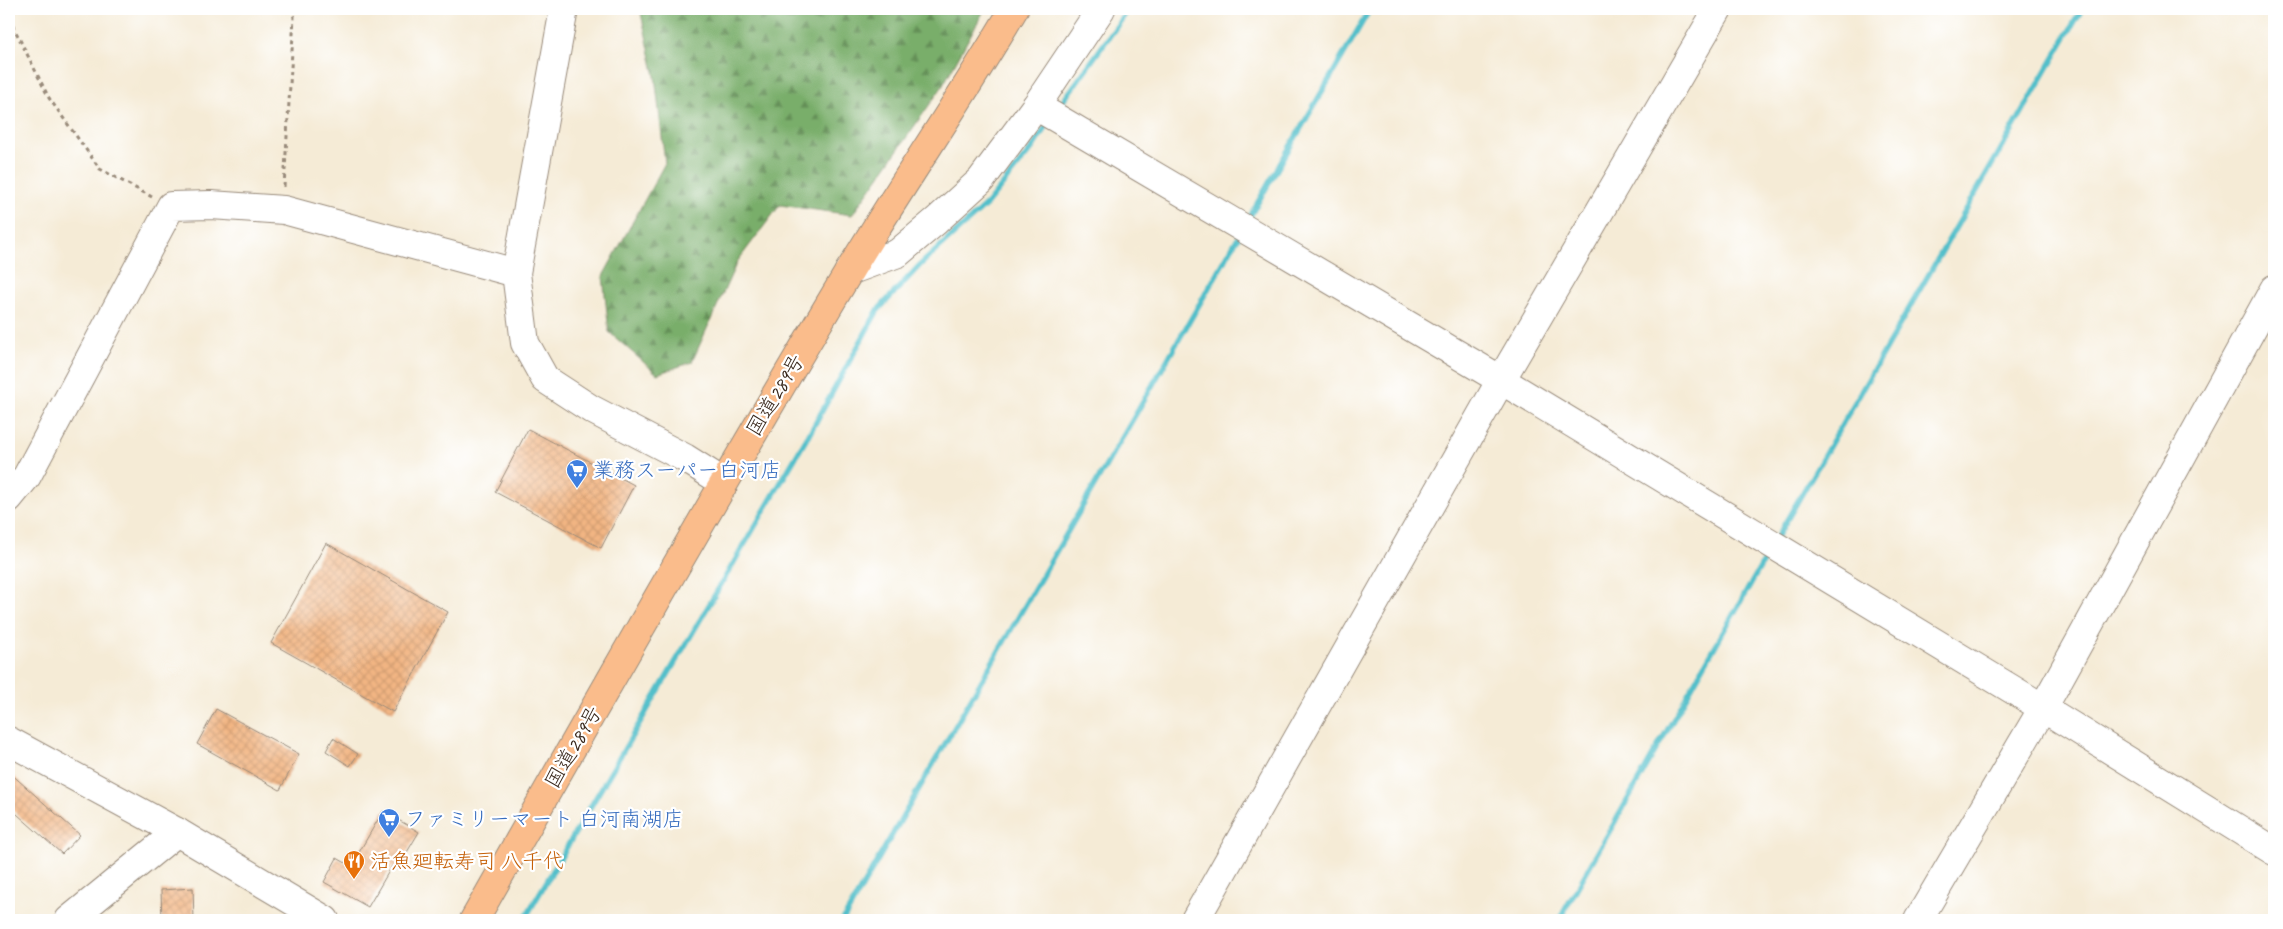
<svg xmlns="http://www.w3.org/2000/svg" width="2283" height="929" font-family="Caveat,'Klee One',sans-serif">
  <defs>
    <pattern id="forest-firs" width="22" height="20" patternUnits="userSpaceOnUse" patternTransform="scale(1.25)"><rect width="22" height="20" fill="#79ae6b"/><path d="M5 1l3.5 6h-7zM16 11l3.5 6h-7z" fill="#648e57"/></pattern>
    <pattern id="building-cross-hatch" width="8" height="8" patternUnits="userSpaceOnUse" patternTransform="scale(1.25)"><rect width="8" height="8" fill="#f2b583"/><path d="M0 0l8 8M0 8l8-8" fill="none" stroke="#d09c71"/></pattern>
  </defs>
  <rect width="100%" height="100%" fill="#fff"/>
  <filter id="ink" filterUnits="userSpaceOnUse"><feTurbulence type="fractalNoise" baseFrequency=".02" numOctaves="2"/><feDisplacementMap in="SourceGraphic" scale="10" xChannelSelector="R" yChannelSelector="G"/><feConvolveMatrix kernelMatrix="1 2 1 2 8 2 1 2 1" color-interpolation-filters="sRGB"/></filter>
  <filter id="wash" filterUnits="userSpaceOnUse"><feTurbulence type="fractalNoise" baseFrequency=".0096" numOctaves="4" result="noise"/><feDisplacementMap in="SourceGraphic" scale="20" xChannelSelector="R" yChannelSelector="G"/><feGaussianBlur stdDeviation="1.12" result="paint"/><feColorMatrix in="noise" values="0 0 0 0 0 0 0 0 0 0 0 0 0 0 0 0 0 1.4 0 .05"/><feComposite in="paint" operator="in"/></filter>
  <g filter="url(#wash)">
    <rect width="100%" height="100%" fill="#f5ebd6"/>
    <!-- forest -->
    <polygon fill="url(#forest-firs)" stroke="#5a6c44" points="640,9 985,9 942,87 852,215 780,205 737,262 692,362 657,374 609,332 603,276 665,163 655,76"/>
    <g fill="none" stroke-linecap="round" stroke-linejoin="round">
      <!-- stream -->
      <g stroke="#52bfca" stroke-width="5.5">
        <polyline points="1056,111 1129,9"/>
        <polyline points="1247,221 1370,9"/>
        <polyline points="1777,537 2082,9"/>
        <polyline points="524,920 811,431 878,310 920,265 987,204 1033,147 1048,123"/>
        <polyline points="843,920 1240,234"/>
        <polyline points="1559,920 1770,550"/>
      </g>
    </g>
    <g id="blocks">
      <!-- building -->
      <g fill="url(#building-cross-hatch)">
        <polygon points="528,429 634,485 601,548 495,492"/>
        <polygon points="326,543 448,612 393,712 271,643"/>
        <polygon points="216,709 299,754 280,790 197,744"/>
        <polygon points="333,738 358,754 350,766 326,751"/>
        <polygon points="9,772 80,835 62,854 9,807"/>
        <polygon points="383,811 419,832 397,869 392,866 368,907 324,882 337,858 351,866"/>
        <polygon points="193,888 194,920 162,920 161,890"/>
      </g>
    </g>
  </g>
  <g filter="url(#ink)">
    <use href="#blocks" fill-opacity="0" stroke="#988a7a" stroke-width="1"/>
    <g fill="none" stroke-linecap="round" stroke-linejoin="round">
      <!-- minor casing -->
      <g stroke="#988a7a" stroke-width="30">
        <g id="minor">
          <polyline points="564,9 516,273 525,343 545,379 591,409 685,458 723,482"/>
          <polyline points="1036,106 1101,9"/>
          <polyline points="849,271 898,253 936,221 981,180 1036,106 1501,380 2043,708 2274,851"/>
          <polyline points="9,498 27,476 171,206 211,205 284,210 516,273"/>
          <polyline points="9,741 177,832 325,920"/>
          <polyline points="69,920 177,832"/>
          <polyline points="1195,920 1501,380 1718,9"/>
          <polyline points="1918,920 2043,708 2274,289"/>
        </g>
      </g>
      <!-- highway casing -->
      <g stroke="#988a7a" stroke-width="30">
        <path id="highway" d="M474 920C597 704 719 488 847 275 901 185 961 99 1014 9"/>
      </g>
      <!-- path -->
      <g stroke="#988a7a" stroke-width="3" stroke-dasharray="4 4" stroke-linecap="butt">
        <polyline points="9,18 49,98 100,169 152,197"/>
        <polyline points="284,187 294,17 290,9"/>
      </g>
      <!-- minor -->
      <use href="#minor" stroke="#fff" stroke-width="28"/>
      <!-- highway -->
      <use href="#highway" stroke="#fabc8b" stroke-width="28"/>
    </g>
  </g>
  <!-- icons -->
  <defs>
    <g id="supermarket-pin" transform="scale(1.125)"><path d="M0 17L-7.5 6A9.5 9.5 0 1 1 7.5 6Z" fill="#3f7fe0" stroke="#fff"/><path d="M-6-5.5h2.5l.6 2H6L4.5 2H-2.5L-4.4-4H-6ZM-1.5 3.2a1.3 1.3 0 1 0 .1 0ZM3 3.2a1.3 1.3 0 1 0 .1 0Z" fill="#fff"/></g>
    <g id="restaurant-pin" transform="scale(1.125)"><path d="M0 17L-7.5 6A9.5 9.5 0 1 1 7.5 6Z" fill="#e8710a" stroke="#fff"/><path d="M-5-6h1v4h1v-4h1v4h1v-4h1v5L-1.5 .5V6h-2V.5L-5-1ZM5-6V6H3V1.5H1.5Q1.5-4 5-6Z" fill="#fff"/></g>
  </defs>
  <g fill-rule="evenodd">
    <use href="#supermarket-pin" x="577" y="470"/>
    <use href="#supermarket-pin" x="389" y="819"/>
    <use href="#restaurant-pin" x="354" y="861"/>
  </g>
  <g text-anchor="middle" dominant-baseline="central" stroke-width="4.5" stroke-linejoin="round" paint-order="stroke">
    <!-- street labels -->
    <g font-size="21" fill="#3b2a1e" stroke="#fff">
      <text transform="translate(775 395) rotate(-59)">国道289号</text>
      <text transform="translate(573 747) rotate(-60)">国道289号</text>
    </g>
    <!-- shop labels -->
    <g font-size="21" fill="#366cbe" stroke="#fff" text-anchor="start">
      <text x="593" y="470">業務スーパー白河店</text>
      <text x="405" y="819">ファミリーマート 白河南湖店</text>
    </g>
    <!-- food labels -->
    <g font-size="21" fill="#c56008" stroke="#fff" text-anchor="start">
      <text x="370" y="861">活魚廻転寿司 八千代</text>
    </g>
  </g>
  <!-- margin -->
  <rect width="2283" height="929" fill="none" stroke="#fff" stroke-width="30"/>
</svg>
